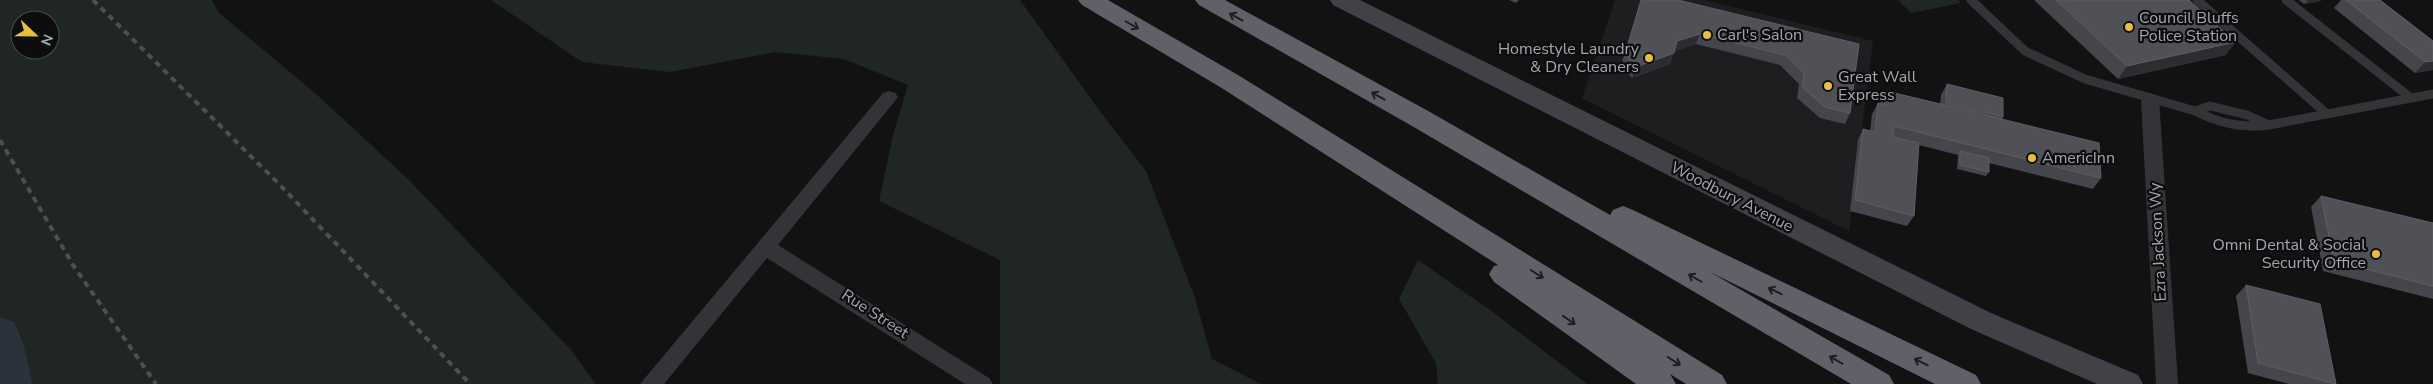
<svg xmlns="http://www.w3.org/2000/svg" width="2433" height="384" font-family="'Nunito Sans',sans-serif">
  <rect width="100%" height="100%" fill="#121213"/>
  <!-- built -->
  <polygon fill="#1e1e20" points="1615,0 1704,0 1873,41 1849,231 1582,98"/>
  <!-- green -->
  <g fill="#202722" fill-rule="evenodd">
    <path d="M0 0H212L218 12 315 93 409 180 571 350 596 384H0ZM20 20H50V50H20Z"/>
    <polygon points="491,0 1020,0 1096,106 1146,171 1195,298 1212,359 1261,384 1000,384 1000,260 879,201 893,135 908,85 844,59 776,52 670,72 582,62"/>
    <polygon points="1898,0 1958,0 1961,3 1911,13"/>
    <polygon points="1418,260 1490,310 1587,384 1438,384 1436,363 1399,299"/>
  </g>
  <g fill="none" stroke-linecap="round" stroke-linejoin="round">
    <!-- river -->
    <path fill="#2c323b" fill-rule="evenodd" d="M0 317 14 322C24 342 28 361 32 384H0Z"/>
    <!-- lane -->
    <g stroke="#333338" stroke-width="9">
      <polyline points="1971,0 2025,51 2085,79 2195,111"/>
      <polyline points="2197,0 2327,114"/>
      <polyline points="2286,0 2411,98"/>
      <path d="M2210 106 2247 115 2269 125C2242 129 2219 123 2195 111Z"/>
      <polyline points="2269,125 2433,94"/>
    </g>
    <!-- street -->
    <g fill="#333338" fill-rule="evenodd">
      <polygon points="889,91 895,93 898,97 895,101 778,245 989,378 993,384 965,384 767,258 664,384 640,384 883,93"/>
      <polygon points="2150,93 2156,95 2159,99 2178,384 2156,384 2141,99 2144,95"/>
    </g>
    <!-- secondary -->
    <polygon fill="#414248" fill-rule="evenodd" points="1330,0 1360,0 1991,313 2138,375 2143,384 2097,384 1971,329 1333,5"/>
    <!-- highway -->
    <g fill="#5f6068" fill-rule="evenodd">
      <polygon points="1078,0 1108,0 1238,75 1722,375 1727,384 1686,384 1670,374 1676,384 1636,384 1494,282 1489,274 1494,266 1498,265 1220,87 1082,5"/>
      <polygon points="1195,0 1225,0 1430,112 1610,215 1613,210 1623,206 1633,210 1976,375 1981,384 1935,384 1710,272 1889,375 1894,384 1851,384 1412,126 1199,5"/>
    </g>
    <!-- rail -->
    <g stroke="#4e4f55" stroke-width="4" stroke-dasharray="6 5" stroke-linecap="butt">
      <polyline points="93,0 279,184 470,384"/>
      <polyline points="0,140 73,265 156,384"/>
    </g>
  </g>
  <!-- wall -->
  <g fill="#45464b">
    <polygon points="1509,0 1519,0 1516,3"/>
    <polygon points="1641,0 1859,44 1850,113 1845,124 1820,118 1797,98 1799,84 1780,65 1696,44 1674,51 1670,64 1632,78 1621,65"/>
    <polygon points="2034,0 2189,0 2226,55 2118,79"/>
    <polygon points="2299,0 2321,0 2320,1 2304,4"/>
    <polygon points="2341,0 2380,0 2433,41 2433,70 2415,73 2334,8"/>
    <polygon points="1947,84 2003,117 2002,119 2101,178 2093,189 1989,163 1989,172 1986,176 1957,169 1958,155 1919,145 1914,216 1907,226 1850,211 1858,140 1863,129 1870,131 1872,114 1878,103 1880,104 1881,101 1886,91 1940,104 1941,95"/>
    <polygon points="2321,196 2433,223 2433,299 2323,271 2311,207"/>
    <polygon points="2246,285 2336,384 2289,384 2248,373 2236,296"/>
  </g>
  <!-- shaded-wall -->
  <g fill="#2c2d30">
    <polygon points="2308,0 2321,0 2320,1 2304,4"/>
    <polygon points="1700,34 1696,44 1674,52 1677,41"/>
    <polygon points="2236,42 2226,55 2118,79 2127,66"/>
    <polygon points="1674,53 1670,64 1632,78 1636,67"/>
    <polygon points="2433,61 2433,70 2415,73 2425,62"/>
  </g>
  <!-- building -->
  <g fill="#4f5156" stroke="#5d5e65">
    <polygon points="1641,0 1678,0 1859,44 1850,113 1825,107 1802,87 1804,73 1785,55 1700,34 1677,41 1674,53 1636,67 1625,54"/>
    <polygon points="2056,0 2189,0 2236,42 2127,66"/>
    <polygon points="2346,0 2380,0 2433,41 2433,61 2425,62"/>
    <polygon points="1947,84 2003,98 2003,117 1985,112 1985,115 2099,143 2101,178 1894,126 1893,137 1919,143 1914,216 1855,200 1863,129 1875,132 1878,103 1885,105 1886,91 1974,112 1974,110 1946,103"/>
    <polygon points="1960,151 1989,158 1989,172 1960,165"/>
    <polygon points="2321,196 2433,223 2433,286 2334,261"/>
    <polygon points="2246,285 2320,304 2336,384 2258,363"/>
  </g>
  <!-- one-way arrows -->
  <defs><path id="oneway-shaft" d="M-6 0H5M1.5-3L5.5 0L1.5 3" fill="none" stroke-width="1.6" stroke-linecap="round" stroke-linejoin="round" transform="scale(1.25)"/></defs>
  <g stroke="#1d1e20">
    <use href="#oneway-shaft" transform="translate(1236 17) rotate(-151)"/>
    <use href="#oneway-shaft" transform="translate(1132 25) rotate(30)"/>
    <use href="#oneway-shaft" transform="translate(1378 96) rotate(-151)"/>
    <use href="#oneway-shaft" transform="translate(1537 274) rotate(32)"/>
    <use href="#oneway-shaft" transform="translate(1695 278) rotate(-150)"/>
    <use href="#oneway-shaft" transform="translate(1775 291) rotate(-154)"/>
    <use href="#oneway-shaft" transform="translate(1569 320) rotate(35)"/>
    <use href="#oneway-shaft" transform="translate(1836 360) rotate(-150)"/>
    <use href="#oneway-shaft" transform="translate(1674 361) rotate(32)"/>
    <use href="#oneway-shaft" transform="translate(1921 362) rotate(-153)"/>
  </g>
  <!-- markers -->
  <g fill="#e7c036" stroke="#0d0d0e" stroke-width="2">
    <circle cx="2129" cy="27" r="5"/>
    <circle cx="1707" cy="35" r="5"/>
    <circle cx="1649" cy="58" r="5"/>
    <circle cx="1828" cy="86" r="5"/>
    <circle cx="2032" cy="158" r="5"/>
    <circle cx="2376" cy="254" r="5"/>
  </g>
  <g text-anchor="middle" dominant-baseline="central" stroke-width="4.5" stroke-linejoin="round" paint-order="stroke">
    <!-- poi labels -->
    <g font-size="16" fill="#a4a7b3" stroke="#0d0d0e" text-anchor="start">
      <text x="2139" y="18">Council Bluffs<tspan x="2139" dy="18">Police Station</tspan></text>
      <text x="1717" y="35">Carl's Salon</text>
      <text x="1639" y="49" text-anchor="end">Homestyle Laundry<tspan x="1639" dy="18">&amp; Dry Cleaners</tspan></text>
      <text x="1838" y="77">Great Wall<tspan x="1838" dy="18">Express</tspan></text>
      <text x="2042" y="158">AmericInn</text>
      <text x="2366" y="245" text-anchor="end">Omni Dental &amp; Social<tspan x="2366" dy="18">Security Office</tspan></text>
    </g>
    <!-- street labels -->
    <g font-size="16" fill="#a4a7b3" stroke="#0d0d0e">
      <text transform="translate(1732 197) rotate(27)">Woodbury Avenue</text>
      <text transform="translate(2158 242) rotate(-93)">Ezra Jackson Wy</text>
      <text transform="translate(875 314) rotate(33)">Rue Street</text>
    </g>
  </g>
  <!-- north arrow -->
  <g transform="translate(35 35) rotate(112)"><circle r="24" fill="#0d0d0e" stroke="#494b50"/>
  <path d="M0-4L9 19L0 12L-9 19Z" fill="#e7c036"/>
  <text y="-8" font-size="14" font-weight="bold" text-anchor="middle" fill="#a4a7b3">N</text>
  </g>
</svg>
